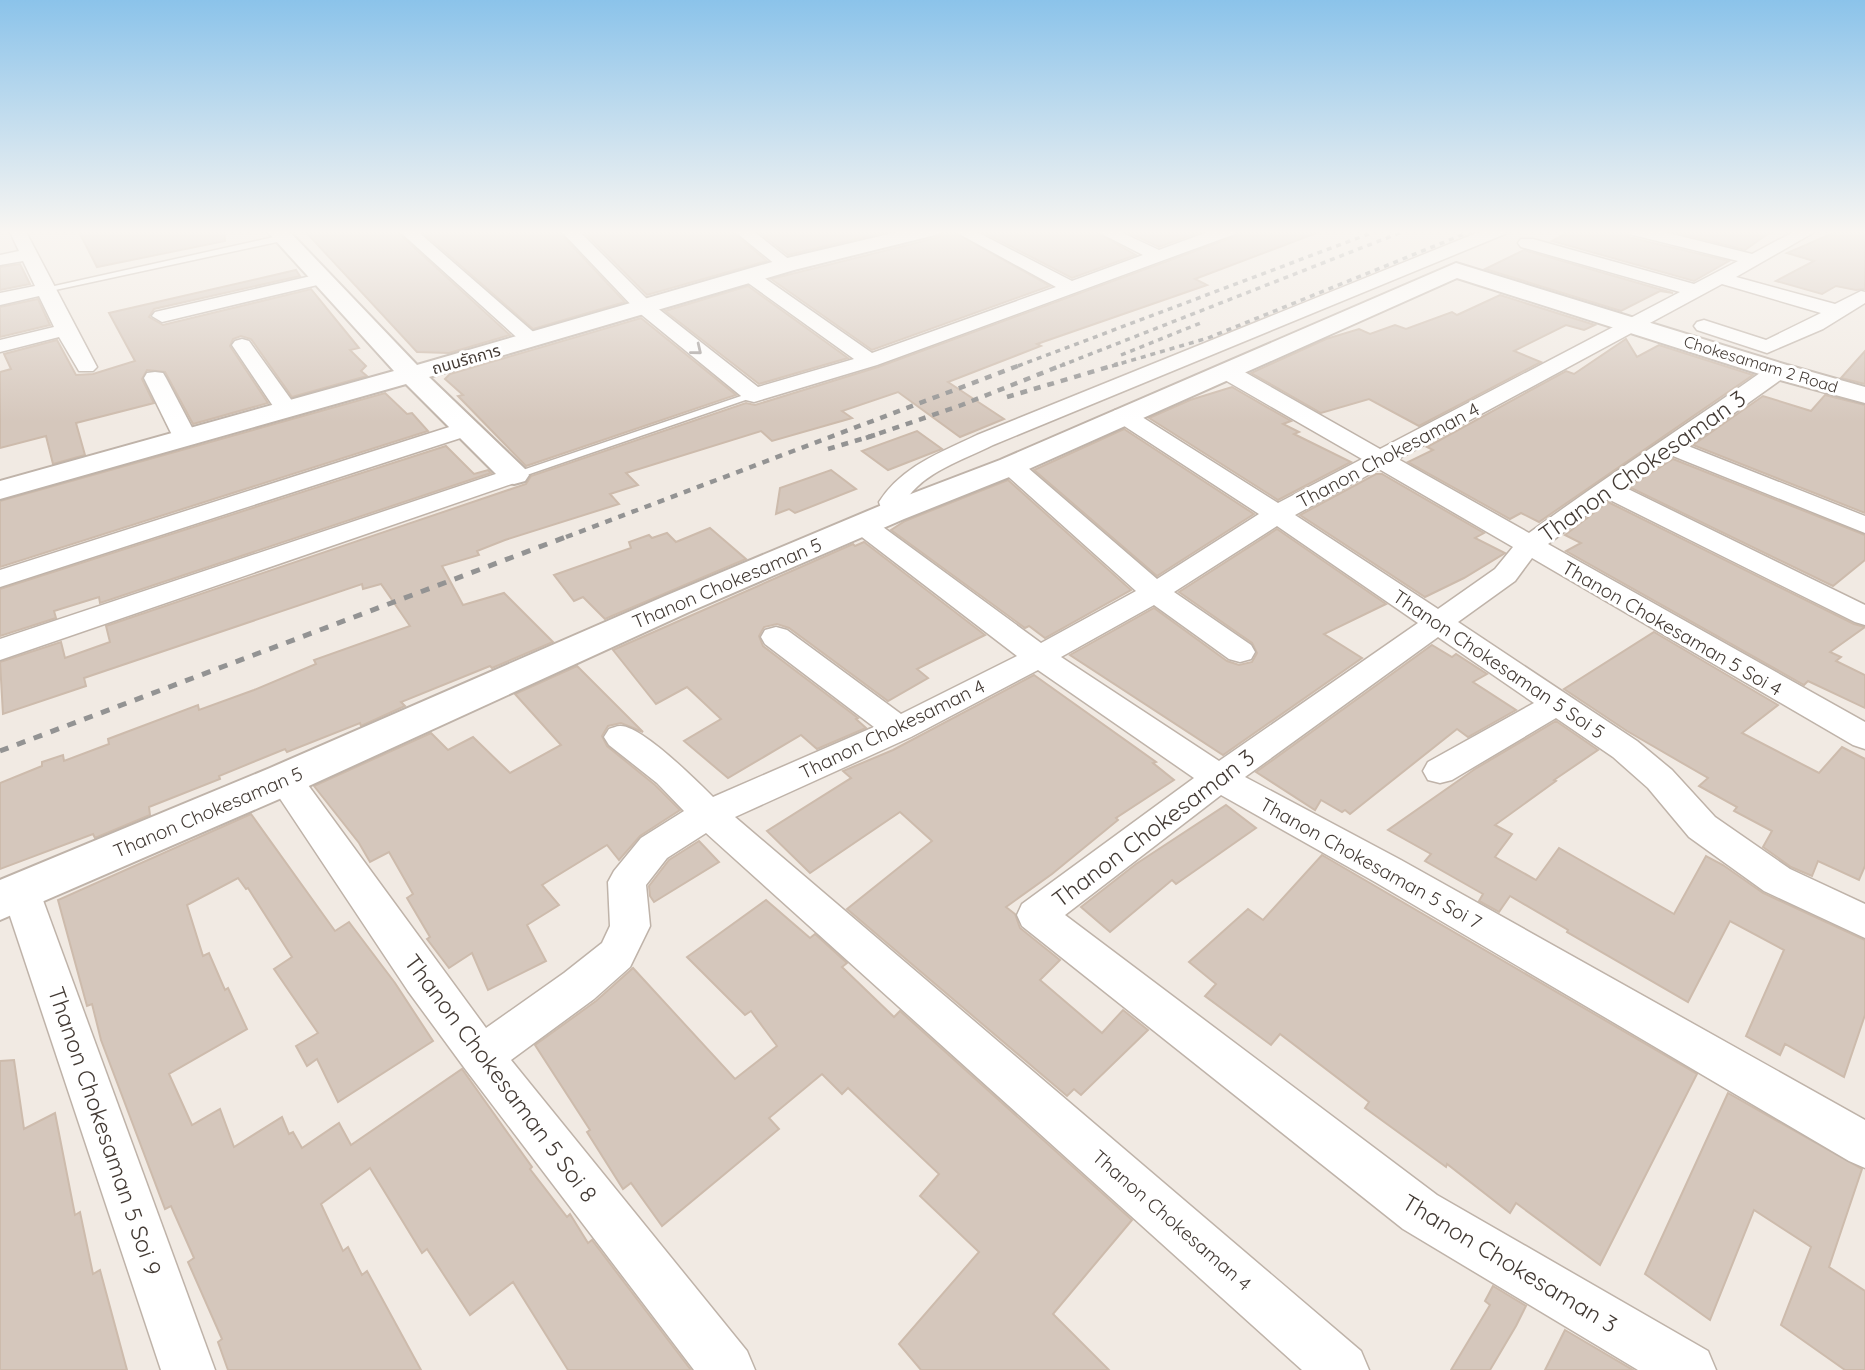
<svg xmlns="http://www.w3.org/2000/svg" width="1865" height="1370" font-family="Quicksand,'Noto Sans Thai',sans-serif">
  <rect width="100%" height="100%" fill="#f1eae3"/>
  <!-- building -->
  <g fill="#d5c7bc" stroke="#cdbbac" stroke-width="2">
    <polygon points="78,230 224,230 225,241 97,267"/>
    <polygon points="304,230 395,230 510,335 449,353 417,352"/>
    <polygon points="420,230 557,230 625,302 533,329"/>
    <polygon points="582,230 730,230 767,261 647,295"/>
    <polygon points="756,230 894,230 788,255"/>
    <polygon points="944,230 950,230 1050,286 872,350 771,279 940,237"/>
    <polygon points="979,230 1092,230 1136,255 1072,278"/>
    <polygon points="1123,230 1205,230 1159,247"/>
    <polygon points="1239,230 1318,230 1319,232 1195,279 1207,285 1037,344 1041,346 948,382 1004,419 960,437 898,392 842,411 852,418 772,441 761,431 626,473 638,485 610,494 619,504 505,540 477,551 479,555 442,566 463,605 504,593 553,642 492,668 490,666 401,702 405,706 361,726 360,723 287,752 285,749 219,776 220,779 149,807 150,815 95,838 93,834 0,869 0,783 42,766 42,762 63,755 64,761 109,744 108,739 198,705 199,710 254,690 316,664 314,660 410,626 381,584 363,589 362,584 84,678 86,686 3,714 0,662 61,642 65,658 110,642 106,626 526,484 531,476 746,403 755,405 878,367 1236,236"/>
    <polygon points="1572,230 1625,230 1628,237 1729,261 1694,281 1552,241"/>
    <polygon points="1667,230 1773,230 1745,250"/>
    <polygon points="1840,230 1865,230 1865,289 1856,290 1836,286 1822,294 1776,281 1814,261 1787,253"/>
    <polygon points="1524,250 1673,293 1660,291 1621,311 1485,269"/>
    <polygon points="20,264 30,284 0,290 0,267"/>
    <polygon points="296,270 300,276 154,309 149,317 163,325 311,289 359,348 350,350 366,366 361,371 367,376 292,397 251,339 241,336 233,339 230,346 268,403 193,424 165,372 147,370 142,379 154,403 76,423 85,455 53,464 46,436 0,448 0,372 11,369 4,354 57,340 76,375 93,374 135,361 109,313"/>
    <polygon points="748,286 848,358 759,384 665,311"/>
    <polygon points="1500,295 1595,325 1584,330 1566,325 1514,351 1541,362 1419,426 1369,399 1321,413 1251,373 1326,339 1359,329 1370,334 1395,325 1406,329 1452,312 1457,315"/>
    <polygon points="38,299 50,325 0,337 0,307"/>
    <polygon points="641,318 736,395 526,466 458,396 463,395 445,379 450,374"/>
    <polygon points="1626,339 1637,357 1659,345 1753,375 1539,522 1521,513 1510,519 1408,462 1433,450 1427,447 1566,371 1574,374"/>
    <polygon points="1865,351 1865,384 1841,378"/>
    <polygon points="1232,387 1291,421 1283,424 1299,432 1294,434 1351,462 1278,500 1149,418 1190,400"/>
    <polygon points="385,393 407,414 412,413 428,431 0,567 0,501"/>
    <polygon points="1825,395 1865,405 1865,513 1693,445 1763,396 1811,411"/>
    <polygon points="1124,429 1254,514 1157,576 1034,470"/>
    <polygon points="917,431 942,449 888,470 862,451"/>
    <polygon points="446,446 474,474 488,470 491,473 100,603 99,597 54,611 56,618 0,636 0,589"/>
    <polygon points="1673,459 1865,535 1865,560 1833,586 1629,487"/>
    <polygon points="831,470 856,489 795,513 789,509 776,514 780,488"/>
    <polygon points="1376,474 1382,474 1484,533 1475,538 1505,553 1464,578 1425,597 1300,515"/>
    <polygon points="1008,480 1131,590 1045,638 1029,626 1025,628 891,530 905,521"/>
    <polygon points="1608,502 1854,624 1865,627 1830,652 1841,657 1836,661 1865,675 1865,708 1808,681 1804,685 1566,551 1581,543 1565,535"/>
    <polygon points="710,528 746,559 605,619 583,597 574,601 554,575 631,548 629,542 649,535 652,538 667,533 676,542"/>
    <polygon points="1277,529 1386,604 1324,634 1362,658 1223,755 1070,655 1154,608 1227,661 1239,665 1252,662 1257,653 1252,643 1179,592"/>
    <polygon points="864,542 985,635 917,669 928,678 888,701 789,628 777,624 764,627 759,636 763,646 858,718 856,719 866,728 817,749 801,735 728,778 684,741 721,719 687,687 656,704 613,650 853,544 855,546"/>
    <polygon points="1654,632 1778,705 1742,733 1819,773 1842,747 1865,759 1865,866 1859,880 1818,861 1812,876 1791,867 1763,847 1772,831 1734,811 1737,807 1699,786 1708,778 1627,731 1564,689"/>
    <polygon points="1432,645 1452,657 1456,654 1487,674 1473,682 1516,710 1468,737 1457,729 1350,814 1345,810 1342,812 1321,800 1315,810 1256,772"/>
    <polygon points="577,666 643,732 621,723 608,726 602,736 607,746 655,785 680,810 640,836 619,860 607,845 542,885 559,905 527,925 546,961 488,990 472,953 449,968 427,939 430,937 407,898 413,894 389,852 370,862 359,843 314,786 431,733 448,750 473,737 510,773 561,745 515,694"/>
    <polygon points="1034,675 1156,762 1153,763 1174,780 1116,818 1118,820 1052,874 1006,907 1015,914 1020,928 1060,960 1040,980 1102,1033 1123,1010 1148,1030 1081,1095 1074,1089 1067,1096 847,909 932,841 900,812 810,873 767,831 851,778 843,771 893,750"/>
    <polygon points="1556,721 1598,750 1554,780 1556,781 1495,825 1512,834 1495,857 1536,880 1559,848 1674,914 1706,856 1723,865 1763,893 1865,940 1865,1015 1844,1077 1785,1044 1780,1055 1746,1036 1784,950 1730,921 1688,1002 1567,932 1568,930 1510,896 1499,912 1479,901 1483,894 1425,861 1431,854 1388,830 1475,769"/>
    <polygon points="1226,805 1256,828 1176,884 1172,880 1110,932 1081,907 1136,864"/>
    <polygon points="251,814 335,931 349,922 395,983 433,1041 338,1102 317,1059 307,1066 296,1046 318,1033 274,969 292,957 248,888 246,889 238,878 187,905 203,956 209,953 225,990 228,988 247,1029 169,1074 192,1125 220,1109 234,1147 282,1117 289,1134 293,1132 302,1148 339,1123 351,1145 462,1069 532,1167 530,1169 567,1217 570,1214 588,1243 592,1240 691,1370 568,1370 513,1282 470,1315 427,1249 422,1253 370,1168 321,1204 343,1251 348,1247 362,1275 367,1271 421,1370 228,1370 218,1342 222,1339 188,1262 194,1258 171,1206 165,1209 101,1040 92,1004 87,1006 58,900"/>
    <polygon points="699,841 719,862 654,902 650,896 649,886 669,860"/>
    <polygon points="1322,855 1697,1074 1600,1265 1516,1203 1510,1213 1447,1164 1446,1167 1365,1108 1369,1102 1280,1034 1271,1045 1205,996 1216,984 1189,962 1248,909 1263,920"/>
    <polygon points="766,900 810,938 815,934 847,963 842,967 894,1017 900,1011 1132,1220 1053,1314 1109,1370 921,1370 899,1344 979,1252 920,1196 939,1174 848,1088 842,1094 822,1074 769,1118 779,1129 662,1226 631,1183 623,1189 587,1132 590,1130 535,1045 596,1001 633,968 735,1079 777,1046 751,1011 745,1015 687,957"/>
    <polygon points="14,1060 24,1129 55,1113 75,1215 80,1212 93,1274 100,1270 127,1370 0,1370 0,1061"/>
    <polygon points="1728,1093 1862,1169 1829,1267 1865,1291 1865,1370 1845,1370 1781,1325 1811,1247 1754,1210 1710,1320 1645,1274"/>
    <polygon points="1493,1286 1526,1306 1516,1326 1490,1370 1451,1370 1490,1305 1485,1301"/>
    <polygon points="1565,1330 1633,1370 1545,1370"/>
  </g>
  <g fill="none" stroke-linecap="round" stroke-linejoin="round">
    <!-- service casing -->
    <g stroke="#bfb3a9" stroke-width="3">
      <g id="service">
        <polygon points="283,235 286,236 286,240 46,292 41,289"/>
        <polygon points="750,393 760,395 518,478 514,479 508,475"/>
      </g>
    </g>
    <!-- minor casing -->
    <g stroke="#bfb3a9" stroke-width="3">
      <g id="minor">
        <polygon points="9,230 25,230 97,367 93,371 79,371 59,337 0,352 0,340 54,327 39,296 0,305 0,293 35,286 23,261 0,265 0,255 19,251"/>
        <polygon points="398,230 416,230 538,336 541,340 538,344 524,344"/>
        <polygon points="560,230 578,230 651,303 758,387 854,359 744,280 741,276 744,272 756,272 872,353 1056,287 952,230 973,230 1072,281 1143,255 1094,230 1116,230 1159,250 1213,230 1237,230 1235,234 877,365 754,402 746,400 637,311"/>
        <polygon points="733,230 752,230 796,265 793,269 781,269"/>
        <path d="M1484 230H1507L1505 234 993 445C964 460 922 472 905 502L906 512 902 517 893 520 884 517 879 502C902 466 940 453 977 435Z"/>
        <path d="M1627 230H1656L1752 254 1797 230H1818L1736 277 1835 304 1861 291 1865 292V303L1823 329 1767 353 1697 330 1694 326 1697 322 1704 320 1766 340 1821 313 1722 284 1398 459 1529 533C1608 475 1690 423 1770 366H1786L1789 371 1786 376 1688 446 1865 516V533L1673 456 1624 487 1865 605V625L1855 622 1608 499 1548 544 1865 722V749L1853 745 1532 558 1515 581 1458 622 1637 741 1672 770 1715 817 1790 869 1865 904V938L1764 891 1689 837 1648 788 1613 757 1556 718 1452 780 1440 783 1428 780 1423 771 1428 762 1534 703 1438 637 1245 777 1401 860 1865 1120V1168L1849 1161 1375 882 1221 795 1065 915 1437 1195 1708 1351 1716 1370H1638L1403 1229 1022 926 1017 915 1022 904 1194 778 1038 670 911 737 735 817 1361 1351 1369 1370H1302L706 833 667 858 646 885 650 926 630 967 594 999 511 1060 747 1351 755 1370H694L466 1070 408 991 273 788 268 779 273 770 285 766 297 770 486 1028 564 973 602 943 610 926 608 882 614 871 641 838 684 811 657 783 609 745 604 737 609 729C613 728 616 726 620 726 641 725 697 781 713 797L874 727 765 644 761 637 765 630 776 627 787 630 901 714 1017 656 854 531 850 525 854 519 863 517 872 519 1041 643 1136 591 1002 471 999 466 1002 461 1011 459 1020 461 1157 579 1259 514 1115 420 1112 415 1115 410H1131L1278 503 1362 459 1218 376 1215 371 1218 366H1234L1380 449 1680 292 1521 247 1518 243 1521 239H1533L1694 284 1738 261 1629 234ZM1379 469 1513 547 1495 569 1438 609 1295 515ZM1277 526 1418 623 1219 761 1061 657 1154 605 1229 659 1240 662 1251 659 1255 652 1251 645 1174 592Z"/>
        <polygon points="324,273 333,278 330,282 162,322 152,316 155,312"/>
        <polygon points="242,339 249,341 295,405 298,410 295,415 279,415 232,345 235,341"/>
        <polygon points="155,372 163,373 166,378 198,439 194,444 178,444 174,439 144,378 147,373"/>
        <polygon points="465,422 473,424 477,429 473,434 0,587 0,570"/>
        <polygon points="514,468 523,470 526,475 523,480 0,660 0,639"/>
        <polygon points="21,876 35,881 40,892 215,1370 161,1370 2,892 7,881"/>
      </g>
    </g>
    <!-- tertiary casing -->
    <g stroke="#bfb3a9" stroke-width="4">
      <g id="tertiary">
        <polygon points="266,230 288,230 417,365 779,260 906,230 942,230 939,234 794,270 429,377 525,469 529,475 525,481 514,484 503,481 406,384 0,499 0,481 394,371"/>
        <polygon points="1456,263 1787,365 1865,387 1865,403 1769,377 1457,278 1022,472 904,519 689,612 300,790 0,920 0,880 270,768 665,596 882,505 1000,460"/>
      </g>
    </g>
    <!-- service -->
    <use href="#service" fill="#fff" fill-rule="evenodd"/>
    <!-- minor -->
    <use href="#minor" fill="#fff" fill-rule="evenodd"/>
    <!-- tertiary -->
    <use href="#tertiary" fill="#fff" fill-rule="evenodd"/>
    <!-- rail-far2 -->
    <g stroke="#939393" stroke-width="3.5" stroke-dasharray="5 5" stroke-linecap="butt">
      <polyline points="1121,355 1203,322"/>
      <polyline points="1018,366 1379,230"/>
      <polyline points="1060,366 1407,230"/>
      <polyline points="1112,366 1208,338 1474,230"/>
    </g>
    <!-- rail-far1 -->
    <g stroke="#939393" stroke-width="4.5" stroke-dasharray="7 7" stroke-linecap="butt">
      <polyline points="1007,397 1118,364"/>
      <polyline points="866,438 959,406 1065,364"/>
      <polyline points="828,449 875,435"/>
      <polyline points="566,537 1023,364"/>
    </g>
    <!-- rail -->
    <polyline stroke="#939393" stroke-width="5" stroke-dasharray="9 9" stroke-linecap="butt" points="0,751 571,535"/>
  </g>
  <!-- one-way arrows -->
  <defs><path id="oneway-chevron" d="M-2-3.5L2.5 0L-2 3.5" fill="none" stroke-width="1.6" stroke-linecap="round" stroke-linejoin="round" transform="scale(1.75)"/></defs>
  <use stroke="#a19c9a" href="#oneway-chevron" transform="translate(697 350) rotate(39)"/>
  <!-- sky -->
  <linearGradient id="sky" x2="0" y2="1"><stop stop-color="#8bc3ea"/><stop offset="0.55" stop-color="#f9f6f2"/><stop offset="1" stop-color="#f9f6f2" stop-opacity="0"/></linearGradient>
  <rect width="1865" height="422" fill="url(#sky)"/>
  <g text-anchor="middle" dominant-baseline="central" stroke-width="6" stroke-linejoin="round" paint-order="stroke">
    <!-- far-street labels -->
    <g font-size="16" fill="#433a34" stroke="#fff">
      <text transform="translate(466 359) rotate(-16)">ถนนรัถการ</text>
      <text transform="translate(1761 364) rotate(17)">Chokesamam 2 Road</text>
    </g>
    <!-- street labels -->
    <g font-size="19" fill="#433a34" stroke="#fff">
      <text transform="translate(1388 455) rotate(-28)">Thanon Chokesaman 4</text>
      <text transform="translate(727 583) rotate(-23)">Thanon Chokesaman 5</text>
      <text transform="translate(1672 628) rotate(30)">Thanon Chokesaman 5 Soi 4</text>
      <text transform="translate(1499 664) rotate(34)">Thanon Chokesaman 5 Soi 5</text>
      <text transform="translate(892 729) rotate(-26)">Thanon Chokesaman 4</text>
      <text transform="translate(208 812) rotate(-23)">Thanon Chokesaman 5</text>
      <text transform="translate(1371 863) rotate(29)">Thanon Chokesaman 5 Soi 7</text>
      <text transform="translate(1172 1220) rotate(41)">Thanon Chokesaman 4</text>
    </g>
    <!-- near-street labels -->
    <g font-size="23" fill="#433a34" stroke="#fff">
      <text transform="translate(1642 466) rotate(-35)">Thanon Chokesaman 3</text>
      <text transform="translate(1153 828) rotate(-37)">Thanon Chokesaman 3</text>
      <text transform="translate(501 1078) rotate(53)">Thanon Chokesaman 5 Soi 8</text>
      <text transform="translate(105 1131) rotate(71)">Thanon Chokesaman 5 Soi 9</text>
      <text transform="translate(1510 1263) rotate(31)">Thanon Chokesaman 3</text>
    </g>
  </g>
</svg>
